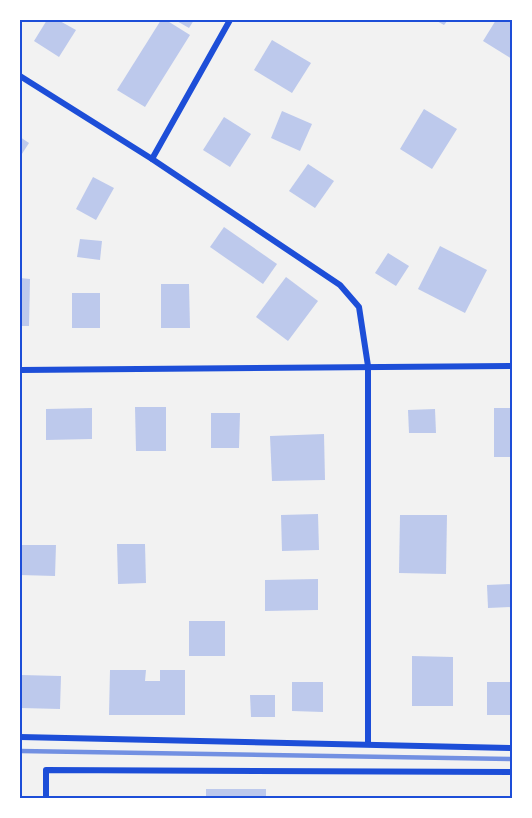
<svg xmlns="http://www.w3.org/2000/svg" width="532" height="818" font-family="'DejaVu Sans',sans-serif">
  <rect width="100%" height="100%" fill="#f2f2f2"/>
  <!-- building -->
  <g fill="#bdc9ec">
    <polygon points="47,20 58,20 76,30 59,57 34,41"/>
    <polygon points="161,20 166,20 190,35 145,107 117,90"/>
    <polygon points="175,20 194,20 189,28"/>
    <polygon points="435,20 448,20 444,25"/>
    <polygon points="496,20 512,21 512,59 483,41"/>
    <polygon points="272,40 311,63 292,93 254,70"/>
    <polygon points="424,109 457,129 432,169 400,149"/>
    <polygon points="282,111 312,124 300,151 271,138"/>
    <polygon points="224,117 251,134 230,167 203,150"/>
    <polygon points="20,137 29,143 20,157"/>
    <polygon points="308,164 334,181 315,208 289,191"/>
    <polygon points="93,177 114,188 96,220 76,209"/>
    <polygon points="224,227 277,264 263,284 210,247"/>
    <polygon points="80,239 102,241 100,260 77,257"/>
    <polygon points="440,246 487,270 465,313 418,289"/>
    <polygon points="388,253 409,266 396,286 375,273"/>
    <polygon points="286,277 318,301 288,341 256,317"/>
    <polygon points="20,278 30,279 29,326 20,326"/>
    <polygon points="161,284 189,284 190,328 161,328"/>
    <rect x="72" y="293" width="28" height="35"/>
    <polygon points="135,407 166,407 166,451 136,451"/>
    <polygon points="92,408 92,439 46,440 46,409"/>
    <rect x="494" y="408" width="18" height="49"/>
    <polygon points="435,409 436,433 409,433 408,410"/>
    <polygon points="211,413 240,413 239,448 211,448"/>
    <polygon points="324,434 325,480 272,481 270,436"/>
    <polygon points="318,514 319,550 282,551 281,515"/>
    <polygon points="400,515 447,515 446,574 399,573"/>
    <polygon points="117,544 145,544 146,583 118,584"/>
    <polygon points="21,545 56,545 55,576 20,575"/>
    <polygon points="318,579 318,610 265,611 265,580"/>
    <polygon points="512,584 512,607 488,608 487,585"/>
    <rect x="189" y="621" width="36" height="35"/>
    <polygon points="412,656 453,657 453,706 412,706"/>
    <polygon points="110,670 146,670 145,681 160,681 160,670 185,670 185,715 109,715"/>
    <polygon points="21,675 61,676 60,709 21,708"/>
    <polygon points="292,682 323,682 323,712 292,711"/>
    <rect x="487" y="682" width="25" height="33"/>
    <polygon points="250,695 275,695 275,717 251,717"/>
    <rect x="206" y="789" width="60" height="9"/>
    <polygon points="65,796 104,796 105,798 65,798"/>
    <rect x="140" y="796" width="38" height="2"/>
  </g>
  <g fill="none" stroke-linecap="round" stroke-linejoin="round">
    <!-- minor -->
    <g stroke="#1d4ed8" stroke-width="6">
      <polyline points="20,76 152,159 340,285 359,307 368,366 368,743"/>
      <polyline points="152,159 230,20"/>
      <polyline points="20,370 512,366"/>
      <polyline points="20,737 512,748"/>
      <polyline points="46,798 46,770 512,772"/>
    </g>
    <!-- rail -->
    <polyline stroke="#7290e2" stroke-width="4.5" points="20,751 512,759"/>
  </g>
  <!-- border -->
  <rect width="532" height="818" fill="none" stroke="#ffffff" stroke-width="42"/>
  <rect x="21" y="21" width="490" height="776" fill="none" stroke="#1d4ed8" stroke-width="2"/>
</svg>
